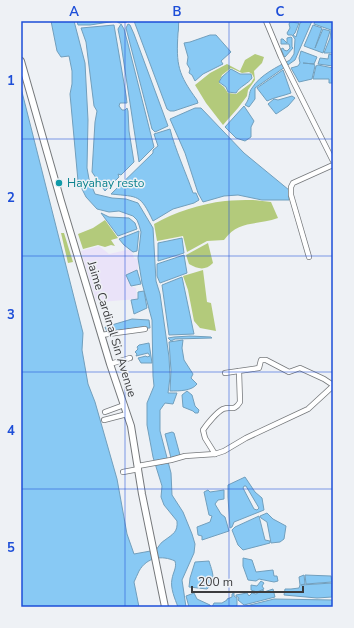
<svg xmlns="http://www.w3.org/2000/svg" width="354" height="628" font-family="'Nunito Sans',sans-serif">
  <rect width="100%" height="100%" fill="#eef1f5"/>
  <!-- education -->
  <polygon fill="#eae3f9" points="99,246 109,254 131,249 134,258 138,259 138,272 128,277 130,286 136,288 137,299 100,302 96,300 81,251"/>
  <!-- green -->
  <g fill="#b3ca7b" fill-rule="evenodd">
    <path d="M255 54 264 57 262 63 254 71 255 80 248 90 247 96 238 108 223 125 206 103 195 85 210 73 227 64 240 71 245 60ZM231 68 242 73 249 72 252 74 254 78 251 83 236 94 228 93 224 87 219 83 222 75Z"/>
    <path d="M253 200 271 202 278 218C257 226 239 219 224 240L207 241 187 252 183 236 157 241 154 224C175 212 200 204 225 201 234 200 243 200 253 200Z"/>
    <polygon points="105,220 118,238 111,240 115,246 111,245 105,247 98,245 83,249 78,234 93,228"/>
    <polygon points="61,233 64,233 73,262 68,263"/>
    <path d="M208 243 213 263C205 271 198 269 189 264L186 255Z"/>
    <polygon points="203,270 207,302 211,303 216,331 200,328 194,321 188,290 183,276"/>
  </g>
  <!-- water -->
  <g fill="#88c9f4" stroke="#719fbd" fill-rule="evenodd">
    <path d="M51 21H74L85 63 88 120 87 168 89 179 95 194 112 198 126 199 138 203 153 228 156 281 160 294 169 357 170 377 168 393H177L173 404 165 403 160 410V431L171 473 172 495 183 512 192 534 195 544 194 553 182 580 186 607H178C175 599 170 588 172 579 173 572 177 568 175 561 162 555 147 557 139 571 137 575 136 578 134 582L139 607H21V88L83 333 82 350 88 384 95 402 117 479 127 534 134 554 156 550C159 546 161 542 165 540 173 534 178 532 177 521L164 505 161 497 162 486 153 457 147 425V403L154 386 153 376 152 320 142 283 138 258 141 232 139 225 137 220 133 216 119 211 109 212 97 209 86 197 78 181 70 94 72 84V71L69 56 61 57 57 51Z"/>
    <polygon points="77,21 128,21 127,22 119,23 116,21 90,25 78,25"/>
    <path d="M134 21H179C178 25 179 29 178 33 176 65 178 74 197 100L198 103 174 111H170L167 109Z"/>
    <path d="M303 21H312L295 60 255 88V99L249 107 245 105C251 97 248 93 252 88 260 75 277 67 290 60L294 54 295 39 292 35H288L287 33 290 28 289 24 290 22 299 23 295 33 293 35 296 37 300 23Z"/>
    <polygon points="315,21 333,21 333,53 324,53 330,38 331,30 314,24"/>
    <polygon points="121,24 124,29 128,44 154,147 139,162 121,44 118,29"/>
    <polygon points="128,24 130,25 134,34 168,126 155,132 152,129 126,28"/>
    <polygon points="114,25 126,95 127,103 120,103 119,106 122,110 125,110 127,108 128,111 129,131 134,162 121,175 118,174 119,177 105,191 92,172 95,122 97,111 94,106 86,42 81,28"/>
    <polygon points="313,25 322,28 315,48 323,29 330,31 323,53 304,46"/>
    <polygon points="210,35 216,35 231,52 221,61 223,64 203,74 195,81 192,75 189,73 190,69 187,64 188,57 184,43 190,42"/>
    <polygon points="291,37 292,38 292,47 293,48 285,57 284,56 281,49 283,48 284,50 287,51 290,48 289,44 281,44 281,39 283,39 287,43 287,38"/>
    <polygon points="301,51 317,57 314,64 303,63 314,64 315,66 312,79 299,82 291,68 298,66 300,63 299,58"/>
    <polygon points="329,54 333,55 333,66 318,64 320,58 328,59"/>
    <polygon points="318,65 333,68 333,83 329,83 329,79 313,79 316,66"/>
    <path d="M231 69 240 74H251L252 78C248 84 240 86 236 93L228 92 226 87 219 82 222 77Z"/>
    <path d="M283 70 291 93C283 96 275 97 267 101L257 88Z"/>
    <polygon points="292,96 295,98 288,106 276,114 268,104 274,99 278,100"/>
    <polygon points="244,106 254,121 251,127 251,137 245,141 236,138 225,127"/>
    <polygon points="195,108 201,108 244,153 289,190 289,200 262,200 238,195 224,196 203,202 198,193 185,153 170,119"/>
    <path d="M170 129C175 149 186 173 193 193H196L199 200 194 203 173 209 153 221C140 194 139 197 111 194L153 153V150L158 146 154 134Z"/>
    <polygon points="101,213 109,217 129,218 135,223 137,229 118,236"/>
    <polygon points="139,231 137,251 133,252 124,245 119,239"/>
    <polygon points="182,238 184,253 158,261 158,243"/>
    <polygon points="184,255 187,273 160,283 157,276 157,264"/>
    <polygon points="137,270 141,284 131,286 126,275"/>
    <polygon points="182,277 194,334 169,335 162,285"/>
    <polygon points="144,291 147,308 134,314 131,300 138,299 138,292"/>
    <polygon points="132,319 149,320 150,328 128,329 108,334 105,327"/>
    <polygon points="190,336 211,337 212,338 175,339 171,341 168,338 174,337"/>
    <path d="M183 340 182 348 184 360 193 374 191 378 197 384C192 391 179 391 170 391L171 370 169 342Z"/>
    <polygon points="149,343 152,363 141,363 138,358 146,356 147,357 150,356 148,353 136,356 137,354 135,352 138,349 137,347 139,345"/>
    <polygon points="187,391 192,395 195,406 199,410 198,413 195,413 193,411 183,407 182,395"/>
    <polygon points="172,432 174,433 180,455 171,458 165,434"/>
    <path d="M245 477 255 492 262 498 264 510 234 522 232 527 230 528 228 497V485ZM244 486H246L259 508 257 510 254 509 243 488Z"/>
    <polygon points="208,490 210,492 224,490 224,499 218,500 215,504 221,514 225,517 229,531 202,540 202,536 198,535 197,527 210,522 212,516 209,515 204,492"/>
    <polygon points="267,513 273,519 286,526 284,539 280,542 271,543 267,522 261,518 260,516"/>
    <polygon points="259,516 265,540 270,541 270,543 243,550 238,545 232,530 235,527"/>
    <polygon points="243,558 252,560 256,572 273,570 274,576 277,576 278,581 274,582 259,579 256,581 248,580 243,566"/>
    <path d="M209 561C212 571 217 581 207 589L189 587 190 578 195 562Z"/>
    <polygon points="304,575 305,584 301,585 332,583 332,597 317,598 284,595 285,589 291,589 299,588 300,585 299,577"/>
    <polygon points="305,575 331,576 332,582 306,584"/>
    <polygon points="261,581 264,583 262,586 264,589 257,592 251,590 251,585 257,586"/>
    <polygon points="273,589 275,597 244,605 238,600 239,598 236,596 236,595 247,593 249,596 252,593 256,594 263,590 264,592"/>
    <polygon points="194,593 197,599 210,605 211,607 189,607 186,596"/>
    <polygon points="234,593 234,596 237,598 237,605 236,607 212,607 214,603 222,603 227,600 227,599 232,597 232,594"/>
    <polygon points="274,599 333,600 333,607 242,607"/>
  </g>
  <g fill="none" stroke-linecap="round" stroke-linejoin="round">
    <!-- minor casing -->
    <g stroke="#75787b" stroke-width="6">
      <g id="minor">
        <polyline points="266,21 281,57 333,161"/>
        <polyline points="309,257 291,195 291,187 293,183 333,165"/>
        <polyline points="101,335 145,329"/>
        <polyline points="110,364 130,358"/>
        <polyline points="225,373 259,368 261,360 266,360 289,372 300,368 324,379 333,385"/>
        <polyline points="105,412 124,405"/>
        <polyline points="104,420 127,414"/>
        <path d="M215 454 205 438 203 430C207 424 217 412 223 409 231 406 234 412 240 402L239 371"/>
        <polyline points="138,466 171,460 185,456 215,454 224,451 246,438 308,409 333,386"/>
        <polyline points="123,472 139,469"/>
      </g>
    </g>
    <!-- secondary casing -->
    <g stroke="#75787b" stroke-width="8">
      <polyline id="secondary" points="21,61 61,201 110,364 131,426 142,494 165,607"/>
    </g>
    <!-- minor -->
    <use href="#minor" stroke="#fff" stroke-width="4.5"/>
    <!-- secondary -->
    <use href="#secondary" stroke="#fff" stroke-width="6"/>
  </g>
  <!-- grid -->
  <path fill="none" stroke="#1d4ed8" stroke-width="1" stroke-opacity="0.55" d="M125 21V607M229 21V607M21 139H333M21 256H333M21 372H333M21 489H333"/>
  <!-- markers -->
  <circle fill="#0f9aa8" stroke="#eef1f5" stroke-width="1.5" cx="59" cy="183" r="4"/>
  <g text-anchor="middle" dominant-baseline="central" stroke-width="3" stroke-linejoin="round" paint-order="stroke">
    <!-- culture labels -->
    <g font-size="12" fill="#0d838f" stroke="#eef1f5" text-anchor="start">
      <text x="67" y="183">Hayahay resto</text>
    </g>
    <!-- street labels -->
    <g font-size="12" fill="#3b3c3e" stroke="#eef1f5">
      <text transform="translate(112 329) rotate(73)">Jaime Cardinal Sin Avenue</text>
    </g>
  </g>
  <!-- border -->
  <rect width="354" height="628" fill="none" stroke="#eef1f5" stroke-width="44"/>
  <!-- scale -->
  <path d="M192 586v6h111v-6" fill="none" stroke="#3b3c3e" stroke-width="2"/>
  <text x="198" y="586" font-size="12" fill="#3b3c3e" stroke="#eef1f5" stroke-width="3" paint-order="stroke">200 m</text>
  <rect x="22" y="22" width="310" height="584" fill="none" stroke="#1d4ed8" stroke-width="1.5"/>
  <g font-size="13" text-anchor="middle" font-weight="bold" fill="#1d4ed8">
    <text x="74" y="16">A</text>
    <text x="177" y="16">B</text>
    <text x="280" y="16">C</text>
    <text x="11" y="85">1</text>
    <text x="11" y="202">2</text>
    <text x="11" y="319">3</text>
    <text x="11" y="435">4</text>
    <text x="11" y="552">5</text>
  </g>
</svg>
